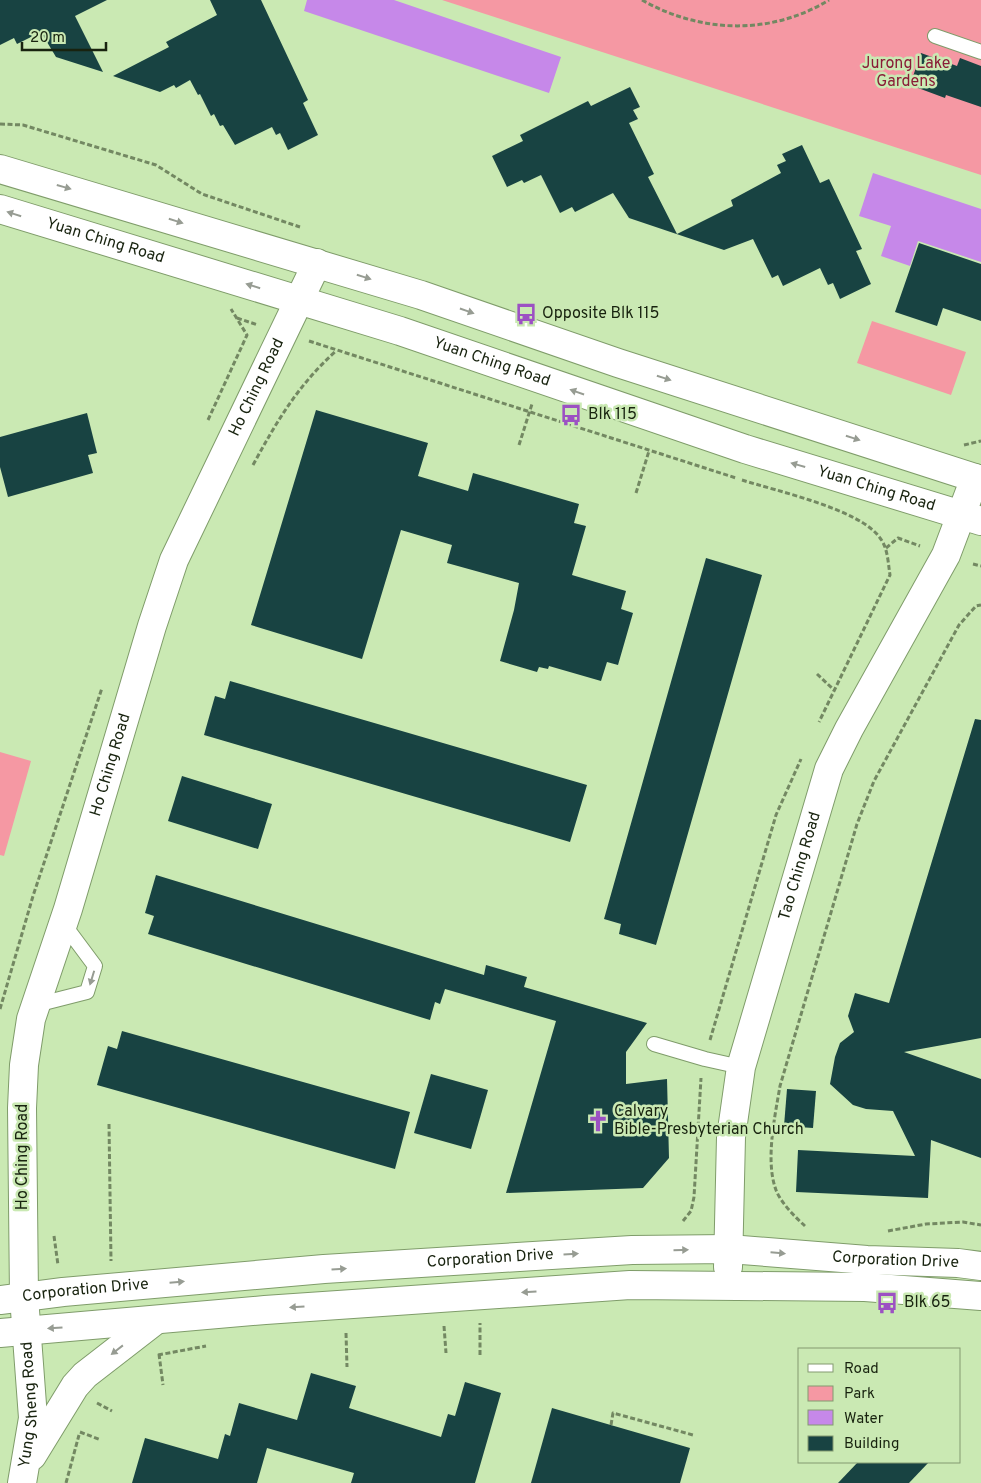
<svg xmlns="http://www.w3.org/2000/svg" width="981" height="1483" font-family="Overpass,sans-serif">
  <rect width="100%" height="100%" fill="#cae9b3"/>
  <!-- green -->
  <g fill="#f598a3">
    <polygon points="442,0 981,0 981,175"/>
    <polygon points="872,321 966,352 951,395 857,363"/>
    <polygon points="0,752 31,761 4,856 0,855"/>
  </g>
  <!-- water -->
  <g fill="#c688e9">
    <polygon points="307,0 394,0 561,57 549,93 304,11"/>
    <polygon points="873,173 981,209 981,262 918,241 910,266 881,256 891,226 859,216"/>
  </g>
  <!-- building -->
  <g fill="#184342">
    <polygon points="0,0 107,0 75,16 103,72 56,57 41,32 17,44 14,38 0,45"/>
    <polygon points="210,0 261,0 308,100 303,103 318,135 288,150 280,133 276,135 272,127 235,145 223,125 220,126 214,114 211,116 200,94 198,95 190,80 176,88 174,85 160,92 113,76 169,47 166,42 217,15"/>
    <polygon points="921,53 957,66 960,58 981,66 981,107 946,95 945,98 910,85"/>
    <polygon points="630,87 640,107 633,110 638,119 629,123 654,174 648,177 677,234 733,206 731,200 781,173 777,165 786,161 782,154 802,145 820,183 829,179 862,249 856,251 871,284 840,299 833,283 828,285 820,268 783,286 778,275 772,278 753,239 724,250 629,218 613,193 575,212 572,207 560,213 541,175 524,183 522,180 507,187 492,156 523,141 520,135 588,101 591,106"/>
    <polygon points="919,243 981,264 981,321 943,308 937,326 895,312"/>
    <polygon points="316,410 428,443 418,476 468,491 473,473 579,504 574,523 586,526 572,575 626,591 621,609 633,613 618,665 607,662 601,681 549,666 548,669 539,667 537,672 500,661 514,610 519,583 447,563 452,545 401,530 362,659 251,625"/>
    <polygon points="87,413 97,453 88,455 93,473 8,497 0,467 0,437"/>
    <polygon points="706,558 762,575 656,945 619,934 621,924 604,919"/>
    <polygon points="230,681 587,785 570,842 204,735 215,696 225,699"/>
    <polygon points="975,719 981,720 981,1038 904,1052 981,1079 981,1158 931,1140 928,1198 796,1192 798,1150 915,1156 893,1111 866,1109 853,1105 830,1084 835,1057 840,1043 854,1032 848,1016 855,993 889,1003"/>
    <polygon points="182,776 272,804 258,849 168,821"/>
    <polygon points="156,875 484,975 486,965 527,977 524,987 647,1023 626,1052 626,1084 667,1079 669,1158 643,1188 506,1193 556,1021 445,989 440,1004 435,1002 430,1020 148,934 154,916 145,913"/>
    <polygon points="122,1031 410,1112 395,1169 97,1085 108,1046 117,1049"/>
    <polygon points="431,1074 488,1090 471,1149 414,1133"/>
    <polygon points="787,1089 816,1091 813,1128 784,1126"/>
    <polygon points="311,1373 356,1386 349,1408 441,1437 448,1414 455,1416 465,1382 501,1393 475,1483 351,1483 354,1473 267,1448 257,1483 132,1483 145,1438 218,1459 225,1434 230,1436 239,1403 297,1420"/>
    <polygon points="552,1408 690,1448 680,1483 531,1483"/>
    <polygon points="858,1462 929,1462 909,1483 838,1483"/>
  </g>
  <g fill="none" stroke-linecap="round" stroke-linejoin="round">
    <!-- service casing -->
    <g stroke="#7f9c6a" stroke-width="16">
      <g id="service">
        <polyline points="935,36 981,52"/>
        <polyline points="36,1005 87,992 95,966 63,923"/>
        <polyline points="654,1044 705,1059 741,1067"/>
      </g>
    </g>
    <!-- minor casing -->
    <g stroke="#7f9c6a" stroke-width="30">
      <g id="minor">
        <path id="s1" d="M728 1267 731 1137 741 1067 829 769 849 729 946 555 975 478"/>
        <path id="s2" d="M0 1300 63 1292 324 1269 632 1250 729 1249 867 1260 958 1263 981 1266"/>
        <polyline points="0,1333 265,1310 630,1285 865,1287 981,1296"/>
        <polyline points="32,1456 75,1386 85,1375 156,1320"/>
        <path id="s3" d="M22 1483 33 1418 24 1297 22 1108 24 1065 31 1019 68 909 152 626 174 560 317 263"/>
      </g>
    </g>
    <!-- tertiary casing -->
    <g stroke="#7f9c6a" stroke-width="30">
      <g id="tertiary">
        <polyline points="0,169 421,295 618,363 981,480"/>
        <path id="s4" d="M0 209 400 331 745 449 981 521"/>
      </g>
    </g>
    <!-- path -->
    <g stroke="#738862" stroke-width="3" stroke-dasharray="5 2.5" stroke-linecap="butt">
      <path d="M642 0C700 33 770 36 829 0"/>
      <polyline points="0,124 23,125 156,165 202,194 300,227"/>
      <polyline points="237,318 258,325"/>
      <polyline points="309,341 736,478"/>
      <polyline points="208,420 247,335 231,309"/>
      <polyline points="519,445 532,404"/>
      <polyline points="964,445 981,441"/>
      <path d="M253 465C277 421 298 385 336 351"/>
      <path d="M742 480C776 491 860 509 880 538 888 548 888 563 890 575L819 722"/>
      <polyline points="636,493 649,451"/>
      <polyline points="886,548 898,538 920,546"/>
      <polyline points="973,564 981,566"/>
      <polyline points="817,674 834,690"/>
      <polyline points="0,1009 33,896 102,688"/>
      <polyline points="710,1040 776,815 801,759"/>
      <polyline points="109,1124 111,1261"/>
      <polyline points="683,1221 691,1211 694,1197 701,1078"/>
      <path d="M805 1226C795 1217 781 1203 776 1190 765 1161 775 1116 780 1086L857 824 874 781 959 625 976 606 981 605"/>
      <polyline points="888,1231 926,1224 963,1222 981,1225"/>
      <polyline points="54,1236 58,1265"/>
      <polyline points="444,1326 446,1353"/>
      <polyline points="346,1333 347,1367"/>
      <polyline points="159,1354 163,1385"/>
      <polyline points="158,1355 206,1346"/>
      <polyline points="480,1355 480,1323"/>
      <polyline points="97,1403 112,1411"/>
      <polyline points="611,1425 613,1413 693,1435"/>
      <polyline points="80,1432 101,1440"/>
      <polyline points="66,1483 79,1435"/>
    </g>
    <!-- service -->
    <use href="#service" stroke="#fff" stroke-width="14"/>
    <!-- minor -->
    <use href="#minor" stroke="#fff" stroke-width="28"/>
    <!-- tertiary -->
    <use href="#tertiary" stroke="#fff" stroke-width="28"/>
  </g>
  <!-- one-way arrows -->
  <defs><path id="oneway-solid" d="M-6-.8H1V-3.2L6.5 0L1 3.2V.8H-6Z" transform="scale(1.25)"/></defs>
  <g fill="#979c93">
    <use href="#oneway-solid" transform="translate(64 187) rotate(16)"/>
    <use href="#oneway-solid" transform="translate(14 214) rotate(-163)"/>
    <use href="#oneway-solid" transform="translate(176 221) rotate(17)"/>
    <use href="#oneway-solid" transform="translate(364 277) rotate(17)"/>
    <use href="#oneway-solid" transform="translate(253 286) rotate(-163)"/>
    <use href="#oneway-solid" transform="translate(467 311) rotate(19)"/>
    <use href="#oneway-solid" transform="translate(664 378) rotate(18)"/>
    <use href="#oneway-solid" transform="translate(577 392) rotate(-161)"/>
    <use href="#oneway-solid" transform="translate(853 438) rotate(18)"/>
    <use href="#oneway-solid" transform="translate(798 465) rotate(-164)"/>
    <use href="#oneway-solid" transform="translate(92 978) rotate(107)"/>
    <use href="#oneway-solid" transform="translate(681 1250) rotate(-1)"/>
    <use href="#oneway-solid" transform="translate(778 1253) rotate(5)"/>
    <use href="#oneway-solid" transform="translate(571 1254) rotate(-4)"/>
    <use href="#oneway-solid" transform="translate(339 1269) rotate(-4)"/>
    <use href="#oneway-solid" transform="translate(177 1282) rotate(-5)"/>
    <use href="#oneway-solid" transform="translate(529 1292) rotate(176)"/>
    <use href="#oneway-solid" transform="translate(297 1307) rotate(176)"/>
    <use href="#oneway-solid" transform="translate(55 1328) rotate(176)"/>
    <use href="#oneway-solid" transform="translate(117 1350) rotate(142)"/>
  </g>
  <!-- icons -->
  <defs>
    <g id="bus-bare" transform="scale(1.725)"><path d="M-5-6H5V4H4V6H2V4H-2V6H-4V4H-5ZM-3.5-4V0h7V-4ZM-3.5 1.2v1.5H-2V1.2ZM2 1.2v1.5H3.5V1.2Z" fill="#9c51c3" stroke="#cae9b3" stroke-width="2.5" paint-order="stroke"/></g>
    <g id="church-bare" transform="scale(1.725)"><path d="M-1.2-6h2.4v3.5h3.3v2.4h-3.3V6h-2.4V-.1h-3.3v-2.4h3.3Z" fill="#9c51c3" stroke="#cae9b3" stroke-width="2.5" paint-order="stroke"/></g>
  </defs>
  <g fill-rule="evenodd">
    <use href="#bus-bare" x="526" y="314"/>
    <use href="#bus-bare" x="571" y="415"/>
    <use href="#church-bare" x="598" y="1121"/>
    <use href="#bus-bare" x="887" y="1303"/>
  </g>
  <g text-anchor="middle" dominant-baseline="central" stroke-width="5" stroke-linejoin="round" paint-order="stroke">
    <!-- park labels -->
    <g font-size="16" fill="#891c37" stroke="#cae9b3">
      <text x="906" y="64">Jurong Lake<tspan x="906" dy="18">Gardens</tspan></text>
    </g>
    <!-- street labels -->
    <g font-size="16" fill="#18230f" stroke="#cae9b3">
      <text stroke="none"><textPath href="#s4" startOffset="110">Yuan Ching Road</textPath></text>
      <text stroke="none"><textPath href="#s4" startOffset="515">Yuan Ching Road</textPath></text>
      <text stroke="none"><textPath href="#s3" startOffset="1138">Ho Ching Road</textPath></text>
      <text stroke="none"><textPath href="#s4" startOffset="920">Yuan Ching Road</textPath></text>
      <text stroke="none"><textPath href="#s3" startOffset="732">Ho Ching Road</textPath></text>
      <text stroke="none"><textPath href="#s1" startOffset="410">Tao Ching Road</textPath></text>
      <text transform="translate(23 1157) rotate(-90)">Ho Ching Road</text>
      <text stroke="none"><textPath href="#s2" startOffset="492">Corporation Drive</textPath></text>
      <text stroke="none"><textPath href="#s2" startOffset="898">Corporation Drive</textPath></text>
      <text stroke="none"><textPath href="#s2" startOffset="86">Corporation Drive</textPath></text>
      <text stroke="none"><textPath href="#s3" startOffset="79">Yung Sheng Road</textPath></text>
    </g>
    <!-- poi labels -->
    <g font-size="16" fill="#18230f" stroke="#cae9b3" text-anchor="start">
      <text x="542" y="314">Opposite Blk 115</text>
      <text x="588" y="415">Blk 115</text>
      <text x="614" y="1112">Calvary<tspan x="614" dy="18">Bible-Presbyterian Church</tspan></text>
      <text x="904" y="1303">Blk 65</text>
    </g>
  </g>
  <!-- legend -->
  <rect x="798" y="1348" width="162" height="115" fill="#cae9b3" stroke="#839a71"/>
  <rect x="808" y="1364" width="25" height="8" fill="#ffffff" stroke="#839a71"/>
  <text x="844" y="1373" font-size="15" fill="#18230f">Road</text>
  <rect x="808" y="1386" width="25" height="15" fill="#f598a3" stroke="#839a71"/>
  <text x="844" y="1398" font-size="15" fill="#18230f">Park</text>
  <rect x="808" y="1410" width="25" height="15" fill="#c688e9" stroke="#839a71"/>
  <text x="844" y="1423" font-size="15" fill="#18230f">Water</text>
  <rect x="808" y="1436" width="25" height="15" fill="#184342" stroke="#839a71"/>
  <text x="844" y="1448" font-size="15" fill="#18230f">Building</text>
  <!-- scale -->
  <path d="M22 42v8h84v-8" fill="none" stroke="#18230f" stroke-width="2.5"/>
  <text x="30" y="42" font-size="15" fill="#18230f" stroke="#cae9b3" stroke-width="4" paint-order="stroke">20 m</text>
</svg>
